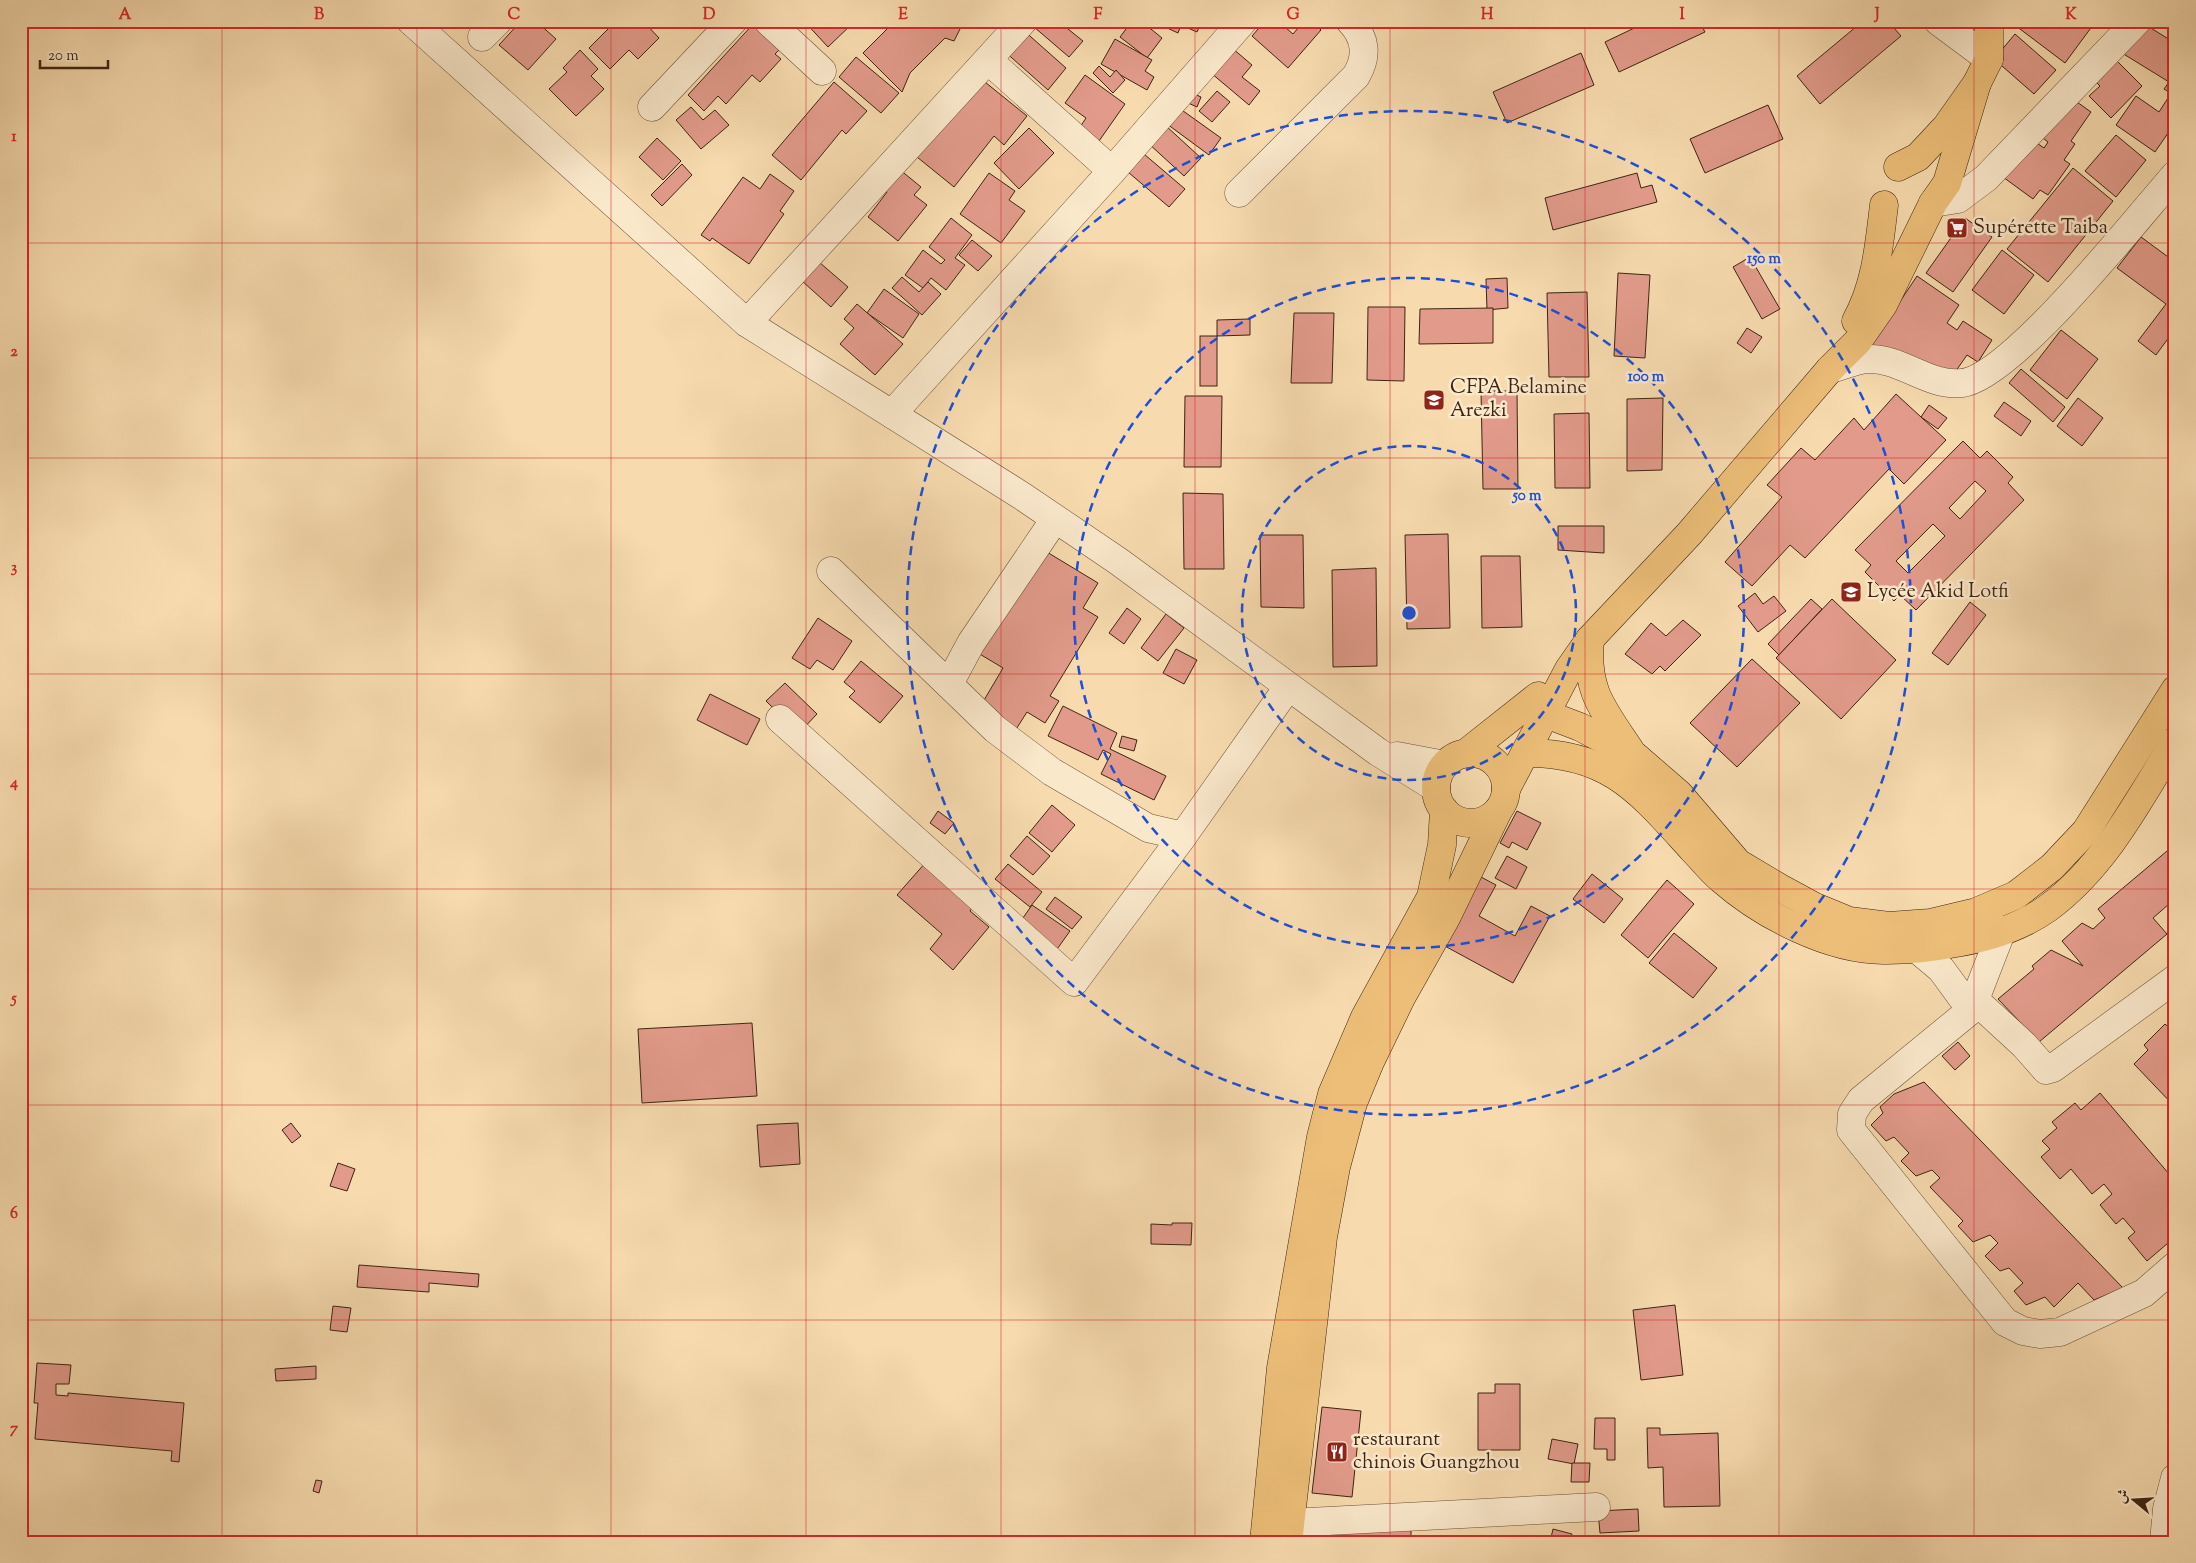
<svg xmlns="http://www.w3.org/2000/svg" width="2196" height="1563" font-family="'Sorts Mill Goudy',Amiri,serif">
  <rect width="100%" height="100%" fill="#f7dbaf"/>
  <filter id="stains"><feTurbulence type="fractalNoise" baseFrequency=".004" numOctaves="4"/><feColorMatrix values="0 0 0 0 .2 0 0 0 0 .09 0 0 0 0 .02 0 0 0 .5 -.17"/></filter>
  <radialGradient id="worn" r=".72"><stop offset=".6" stop-color="#630" stop-opacity="0"/><stop offset="1" stop-color="#630" stop-opacity=".3"/></radialGradient>
  <!-- building -->
  <g fill="#e29b8b" stroke="#3e2412" fill-rule="evenodd">
    <polygon points="521,21 536,21 556,39 528,70 499,45"/>
    <polygon points="616,21 643,21 659,38 638,59 629,50 610,69 589,48"/>
    <polygon points="804,21 855,21 828,47"/>
    <polygon points="895,21 964,21 954,41 945,38 910,73 902,92 863,53"/>
    <polygon points="1027,21 1058,21 1083,41 1069,57"/>
    <polygon points="1132,21 1141,21 1162,38 1147,58 1120,37"/>
    <polygon points="1152,21 1202,21 1197,32 1181,25 1178,33"/>
    <polygon points="1265,21 1278,21 1293,34 1304,21 1311,21 1321,30 1288,68 1252,36"/>
    <polygon points="1649,21 1699,21 1705,32 1619,72 1605,42"/>
    <polygon points="1863,21 1874,21 1878,25 1882,21 1888,21 1901,36 1820,104 1797,76"/>
    <polygon points="2020,21 2096,21 2065,63 2016,26"/>
    <polygon points="755,22 782,47 775,54 781,59 760,82 752,75 726,104 718,96 704,111 688,95"/>
    <polygon points="2141,22 2175,43 2175,96 2164,89 2169,82 2122,53"/>
    <polygon points="1022,29 1066,68 1048,90 1003,50"/>
    <polygon points="2015,34 2056,70 2034,94 1994,59"/>
    <polygon points="1115,39 1152,60 1145,71 1154,77 1147,90 1101,64"/>
    <polygon points="1232,48 1252,65 1242,77 1260,91 1249,105 1211,73"/>
    <polygon points="580,50 598,69 591,76 604,89 576,116 549,89 567,72 563,68"/>
    <polygon points="1581,53 1594,85 1507,123 1493,92"/>
    <polygon points="2112,56 2142,86 2111,118 2089,96 2100,86 2091,77"/>
    <polygon points="856,57 899,93 881,113 839,77"/>
    <polygon points="1099,66 1110,77 1116,70 1125,80 1113,93 1093,73"/>
    <polygon points="1085,75 1125,104 1099,141 1080,127 1086,118 1065,103"/>
    <polygon points="980,78 1027,116 1004,145 994,136 954,187 917,157"/>
    <polygon points="834,82 867,111 846,134 842,130 801,180 772,155"/>
    <polygon points="1217,91 1230,102 1212,122 1199,111"/>
    <polygon points="1190,92 1201,97 1197,107 1186,102"/>
    <polygon points="2136,96 2159,112 2168,98 2175,103 2175,123 2155,152 2116,125"/>
    <polygon points="2070,97 2091,112 2071,141 2075,144 2064,160 2070,164 2048,195 2040,190 2033,199 2003,177 2031,139 2044,148 2048,142 2039,135"/>
    <polygon points="1768,105 1783,139 1705,173 1690,139"/>
    <polygon points="691,107 703,120 715,110 729,125 701,149 676,120"/>
    <polygon points="1179,108 1221,138 1209,155 1167,124"/>
    <polygon points="1165,125 1201,158 1184,176 1148,143"/>
    <polygon points="1029,128 1054,153 1019,189 994,163"/>
    <polygon points="2116,135 2146,160 2116,197 2085,171"/>
    <polygon points="657,138 681,161 663,180 639,157"/>
    <polygon points="1144,154 1185,189 1169,207 1128,172"/>
    <polygon points="682,164 692,175 662,206 651,195"/>
    <polygon points="2073,168 2113,201 2048,282 2007,249"/>
    <polygon points="899,169 921,187 914,195 927,205 898,241 868,217 887,192 883,189"/>
    <polygon points="989,173 1015,191 1009,200 1025,211 1001,243 960,214"/>
    <polygon points="1637,173 1641,188 1652,185 1657,202 1553,230 1545,198"/>
    <polygon points="770,174 794,191 780,211 784,214 749,264 712,238 710,241 701,235 743,177 760,189"/>
    <polygon points="2175,175 2175,212 2157,195"/>
    <polygon points="951,218 972,235 955,258 965,265 946,290 931,278 923,288 905,275 923,250 941,264 945,260 929,247"/>
    <polygon points="1965,218 1992,237 1953,292 1926,273"/>
    <polygon points="2141,237 2175,262 2175,329 2156,355 2138,341 2166,304 2117,268"/>
    <polygon points="972,240 992,256 978,271 959,255"/>
    <polygon points="2002,250 2034,275 2004,314 1972,290"/>
    <polygon points="1750,257 1780,309 1762,319 1733,267"/>
    <polygon points="819,262 848,287 831,307 802,281"/>
    <polygon points="1618,273 1650,275 1645,358 1614,356"/>
    <polygon points="1917,276 1959,305 1947,323 1957,330 1963,321 1992,340 1978,362 1967,355 1951,378 1871,345"/>
    <polygon points="902,277 919,292 928,282 941,294 922,315 892,288"/>
    <polygon points="1507,278 1508,308 1487,310 1486,279"/>
    <polygon points="884,289 919,314 903,338 867,313"/>
    <polygon points="1587,292 1589,377 1549,377 1547,293"/>
    <polygon points="857,304 903,344 875,375 840,344 854,328 844,319"/>
    <polygon points="1368,307 1405,307 1404,381 1367,380"/>
    <polygon points="1493,308 1493,343 1419,344 1420,309"/>
    <polygon points="1294,313 1334,313 1332,383 1291,383"/>
    <polygon points="1250,319 1250,335 1217,336 1217,320"/>
    <polygon points="1747,328 1762,337 1751,353 1737,343"/>
    <polygon points="2061,330 2098,359 2067,399 2030,370"/>
    <rect x="1200" y="336" width="17" height="50"/>
    <polygon points="2021,369 2065,407 2053,422 2009,383"/>
    <polygon points="1481,391 1517,391 1518,489 1483,489"/>
    <polygon points="1896,394 1946,440 1904,484 1889,469 1805,558 1790,545 1752,586 1725,562 1782,497 1767,485 1801,448 1815,460 1854,418 1864,430"/>
    <polygon points="1185,396 1222,396 1221,467 1184,467"/>
    <polygon points="1663,398 1662,470 1627,471 1627,399"/>
    <polygon points="2078,398 2103,418 2082,446 2057,426"/>
    <polygon points="2004,402 2031,421 2021,436 1994,416"/>
    <polygon points="1929,405 1947,418 1938,429 1921,417"/>
    <polygon points="1589,413 1590,488 1555,488 1554,414"/>
    <path d="M1963 441 1980 458 1987 451 2013 477 2008 483 2024 500 1916 610 1900 595 1894 601 1865 572 1871 565 1855 550ZM1975 481 1986 491 1960 519 1949 508ZM1933 524 1945 536 1908 573 1896 561Z"/>
    <polygon points="1183,493 1223,494 1224,569 1184,569"/>
    <polygon points="1558,526 1604,526 1604,553 1558,550"/>
    <polygon points="1448,534 1450,628 1407,629 1405,535"/>
    <polygon points="1260,535 1303,535 1304,608 1261,607"/>
    <polygon points="1037,546 1098,583 1083,608 1098,617 1050,696 1059,701 1045,723 1027,712 1013,734 977,712 1003,668 973,650"/>
    <polygon points="1481,556 1520,556 1522,627 1482,628"/>
    <polygon points="1376,568 1377,666 1333,667 1332,570"/>
    <polygon points="1755,593 1763,604 1774,596 1786,611 1758,632 1738,606"/>
    <polygon points="1811,599 1822,609 1779,655 1768,644"/>
    <polygon points="1832,599 1896,660 1841,719 1776,658"/>
    <polygon points="1970,602 1986,615 1948,665 1932,653"/>
    <polygon points="1127,608 1141,619 1124,644 1109,633"/>
    <polygon points="1166,614 1184,628 1158,661 1141,648"/>
    <polygon points="818,618 852,641 833,670 817,660 810,669 792,658"/>
    <polygon points="1683,620 1701,635 1665,671 1660,666 1652,674 1625,654 1651,623 1666,636"/>
    <polygon points="1176,649 1197,660 1184,684 1163,673"/>
    <polygon points="1752,659 1800,703 1737,767 1690,723"/>
    <polygon points="861,661 903,696 880,723 849,697 855,691 844,682"/>
    <polygon points="785,683 817,714 799,733 766,701"/>
    <polygon points="710,694 760,719 747,745 697,720"/>
    <polygon points="1063,706 1117,733 1110,749 1166,776 1154,800 1101,774 1111,754 1103,750 1098,760 1048,736"/>
    <polygon points="1122,736 1137,740 1134,751 1119,747"/>
    <polygon points="1052,805 1075,825 1052,852 1029,833"/>
    <polygon points="938,811 954,823 945,834 930,823"/>
    <polygon points="1517,811 1541,823 1527,850 1512,842 1509,848 1500,843"/>
    <polygon points="1027,836 1050,856 1033,875 1010,856"/>
    <polygon points="2173,846 2175,847 2175,910 2169,904 2153,918 2167,934 2039,1042 1998,999 2034,969 2032,966 2051,950 2083,966 2062,941 2082,923 2093,929 2105,918 2098,909"/>
    <polygon points="1507,856 1527,867 1516,889 1495,878"/>
    <polygon points="926,862 975,904 970,911 989,927 953,970 930,949 942,934 897,895"/>
    <polygon points="1008,864 1042,892 1030,907 995,879"/>
    <polygon points="1592,874 1623,899 1604,923 1573,899"/>
    <polygon points="1481,877 1496,885 1479,916 1515,936 1531,906 1550,916 1513,983 1443,945"/>
    <polygon points="1667,880 1694,904 1648,958 1621,935"/>
    <polygon points="1055,897 1082,917 1072,929 1046,909"/>
    <polygon points="1032,905 1070,931 1055,952 1018,925"/>
    <polygon points="1674,933 1717,968 1693,998 1649,963"/>
    <polygon points="752,1023 757,1096 642,1103 638,1029"/>
    <polygon points="2165,1024 2173,1031 2175,1030 2175,1107 2134,1064 2148,1050 2144,1045"/>
    <polygon points="1958,1042 1970,1056 1955,1070 1942,1056"/>
    <polygon points="1924,1082 2123,1288 2094,1300 2078,1283 2054,1307 2045,1297 2026,1305 2014,1291 2023,1283 2009,1268 2000,1271 1985,1256 1998,1243 1990,1235 1973,1242 1958,1226 1963,1221 1930,1187 1940,1178 1932,1170 1916,1176 1901,1161 1909,1153 1894,1137 1886,1141 1871,1125 1883,1113 1880,1107 1894,1094"/>
    <polygon points="2100,1093 2175,1181 2175,1237 2147,1261 2128,1238 2135,1232 2123,1218 2116,1224 2100,1205 2112,1194 2104,1184 2092,1194 2071,1169 2060,1179 2041,1157 2050,1149 2042,1141 2057,1128 2052,1122 2075,1103 2081,1110"/>
    <polygon points="291,1123 301,1136 292,1143 282,1130"/>
    <polygon points="798,1123 800,1164 760,1167 757,1125"/>
    <polygon points="338,1163 355,1169 347,1191 330,1186"/>
    <polygon points="1172,1223 1192,1223 1191,1245 1151,1244 1151,1224 1172,1225"/>
    <polygon points="359,1265 479,1274 478,1287 429,1283 429,1292 357,1287"/>
    <polygon points="1675,1305 1683,1375 1641,1380 1633,1310"/>
    <polygon points="333,1306 351,1308 347,1332 330,1330"/>
    <polygon points="37,1363 71,1365 69,1384 56,1384 56,1395 68,1396 68,1393 184,1403 179,1462 171,1461 172,1451 35,1439 38,1403 34,1403"/>
    <polygon points="316,1366 316,1379 276,1381 275,1369"/>
    <polygon points="1495,1384 1520,1384 1520,1450 1478,1450 1478,1393 1495,1393"/>
    <polygon points="1322,1407 1361,1411 1352,1497 1312,1493"/>
    <polygon points="1595,1418 1615,1418 1615,1460 1607,1460 1607,1449 1594,1449"/>
    <polygon points="1647,1428 1660,1428 1660,1435 1718,1433 1720,1506 1664,1507 1663,1467 1648,1468"/>
    <polygon points="1552,1439 1578,1444 1574,1464 1548,1459"/>
    <polygon points="1572,1463 1590,1463 1589,1482 1571,1482"/>
    <polygon points="316,1480 322,1481 319,1493 313,1491"/>
    <polygon points="1638,1509 1639,1531 1600,1533 1598,1511"/>
    <polygon points="1553,1529 1572,1534 1570,1542 1550,1542"/>
    <polygon points="1411,1530 1411,1542 1330,1542 1341,1532"/>
    <polygon points="1417,1536 1452,1539 1452,1542 1416,1542"/>
  </g>
  <g fill="none" stroke-linecap="round" stroke-linejoin="round">
    <!-- minor casing -->
    <g stroke="#6c5239" stroke-width="29">
      <g id="minor">
        <polyline points="411,21 747,323 1022,496 1118,561 1378,752 1436,788"/>
        <polyline points="768,21 822,71"/>
        <polyline points="1938,21 1989,59"/>
        <polyline points="482,37 498,21"/>
        <polyline points="988,60 1112,171"/>
        <polyline points="652,107 733,21"/>
        <path d="M1239 193 1356 76C1368 56 1366 38 1350 21"/>
        <polyline points="1933,203 1958,199 1986,178 2137,21"/>
        <polyline points="747,323 1023,21"/>
        <path d="M1830 369C1842 366 1855 360 1867 359 1901 357 1928 387 1962 383 2012 377 2138 217 2175 175"/>
        <polyline points="892,414 1112,171 1243,21"/>
        <polyline points="831,571 995,729 1052,772 1148,828 1183,836"/>
        <polyline points="949,684 971,643 1055,519"/>
        <polyline points="780,719 1074,982 1183,836 1288,687"/>
        <polyline points="1397,756 1445,765"/>
        <polyline points="1917,949 1941,969 1971,1010 2002,930"/>
        <polyline points="1975,1000 2024,1045 2046,1070 2053,1068 2175,979"/>
        <polyline points="1971,1010 1861,1100 1852,1114 1851,1130 2005,1322 2023,1331 2040,1334 2060,1332 2144,1293 2175,1266"/>
        <polyline points="1289,1523 1596,1507"/>
        <polyline points="2164,1542 2167,1509 2175,1478"/>
      </g>
    </g>
    <!-- major casing -->
    <g stroke="#3e2412" stroke-width="29">
      <g id="major">
        <polyline points="1898,167 1918,157 1946,127 1977,83 1989,59 1989,21"/>
        <path d="M1856 321C1876 285 1879 246 1884 205"/>
        <path d="M1590 639C1585 691 1603 709 1630 750"/>
        <polyline points="1524,708 1546,714 1580,727 1634,755 1679,794 1738,863 1780,888 1815,907 1849,921 1889,926 1930,923 1976,912 2016,895 2052,867 2086,831 2175,690"/>
        <polyline points="1466,753 1538,696"/>
        <path d="M1525 753C1610 752 1640 792 1693 850 1702 859 1711 871 1721 879 1762 915 1830 951 1886 950 1907 950 1929 948 1950 944 1983 939 2020 928 2048 908 2105 866 2139 800 2175 741"/>
        <circle cx="1471" cy="788" r="35"/>
        <polyline points="1506,789 1569,669 1590,639 1689,534 1830,369 1858,341 1883,305 1933,203 1947,183 1977,83"/>
        <polyline points="1264,1542 1281,1368 1321,1137 1332,1094 1365,1017 1431,897 1442,845 1444,810"/>
        <polyline points="1288,1542 1323,1237 1336,1167 1353,1103 1370,1062 1401,998 1446,918 1498,811"/>
      </g>
    </g>
    <!-- minor -->
    <use href="#minor" stroke="#fae8cb" stroke-width="28"/>
    <!-- major -->
    <use href="#major" stroke="#ecbe78" stroke-width="28"/>
  </g>
  <!-- grid -->
  <path fill="none" stroke="#d62828" stroke-width="1" stroke-opacity="0.55" d="M222 21V1542M417 21V1542M611 21V1542M806 21V1542M1001 21V1542M1195 21V1542M1390 21V1542M1585 21V1542M1779 21V1542M1974 21V1542M21 243H2175M21 458H2175M21 674H2175M21 889H2175M21 1105H2175M21 1320H2175"/>
  <!-- distance rings -->
  <g fill="none" stroke="#1d4ed8" stroke-width="2.5" stroke-dasharray="9 6">
    <circle cx="1409" cy="613" r="167"/>
    <circle cx="1409" cy="613" r="335"/>
    <circle cx="1409" cy="613" r="502"/>
  </g>
  <!-- icons -->
  <defs>
    <g id="supermarket-square" transform="scale(1.125)"><rect x="-9" y="-9" width="18" height="18" rx="4" fill="#8f2418" stroke="#fae8cb"/><path d="M-6-5.5h2.5l.6 2H6L4.5 2H-2.5L-4.4-4H-6ZM-1.5 3.2a1.3 1.3 0 1 0 .1 0ZM3 3.2a1.3 1.3 0 1 0 .1 0Z" fill="#fff"/></g>
    <g id="university-square" transform="scale(1.125)"><rect x="-9" y="-9" width="18" height="18" rx="4" fill="#8f2418" stroke="#fae8cb"/><path d="M0-5L7-2L0 1L-7-2ZM-4 1L0 2.5L4 1V4Q0 6-4 4Z" fill="#fff"/></g>
    <g id="school-square" transform="scale(1.125)"><rect x="-9" y="-9" width="18" height="18" rx="4" fill="#8f2418" stroke="#fae8cb"/><path d="M0-5L7-2L0 1L-7-2ZM-4 1L0 2.5L4 1V4Q0 6-4 4Z" fill="#fff"/></g>
    <g id="restaurant-square" transform="scale(1.125)"><rect x="-9" y="-9" width="18" height="18" rx="4" fill="#8f2418" stroke="#fae8cb"/><path d="M-5-6h1v4h1v-4h1v4h1v-4h1v5L-1.5 .5V6h-2V.5L-5-1ZM5-6V6H3V1.5H1.5Q1.5-4 5-6Z" fill="#fff"/></g>
  </defs>
  <g fill-rule="evenodd">
    <use href="#supermarket-square" x="1957" y="228"/>
    <use href="#university-square" x="1434" y="400"/>
    <use href="#school-square" x="1851" y="592"/>
    <use href="#restaurant-square" x="1337" y="1452"/>
  </g>
  <g text-anchor="middle" dominant-baseline="central" stroke-width="5" stroke-linejoin="round" paint-order="stroke">
    <!-- poi labels -->
    <g font-size="20" fill="#3e2412" stroke="#fae8cb" text-anchor="start">
      <text x="1973" y="228">Supérette Taiba</text>
      <text x="1450" y="388">CFPA Belamine<tspan x="1450" dy="23">Arezki</tspan></text>
      <text x="1867" y="592">Lycée Akid Lotfi</text>
      <text x="1353" y="1440">restaurant<tspan x="1353" dy="23">chinois Guangzhou</tspan></text>
    </g>
  </g>
  <circle cx="1409" cy="613" r="8" fill="#1d4ed8" stroke="#fae8cb" stroke-width="2.5"/>
  <g font-size="15" text-anchor="middle" font-weight="bold" fill="#1d4ed8" stroke="#fae8cb" stroke-width="5" stroke-linejoin="round" paint-order="stroke">
    <text x="1764" y="263">150 m</text>
    <text x="1646" y="381">100 m</text>
    <text x="1527" y="500">50 m</text>
  </g>
  <!-- margin -->
  <rect width="2196" height="1563" fill="none" stroke="#f7dbaf" stroke-width="55"/>
  <!-- north arrow -->
  <g transform="translate(2134 1500) rotate(288)" stroke="#fae8cb" stroke-width="4" paint-order="stroke">
  <path d="M0-4L9 19L0 12L-9 19Z" fill="#3e2412"/>
  <text y="-8" font-size="14" font-weight="bold" text-anchor="middle" fill="#3e2412">ش</text>
  </g>
  <!-- scale -->
  <path d="M40 60v8h68v-8" fill="none" stroke="#3e2412" stroke-width="2.5"/>
  <text x="48" y="60" font-size="15" fill="#3e2412" stroke="#fae8cb" stroke-width="4" paint-order="stroke">20 m</text>
  <rect x="28" y="28" width="2140" height="1508" fill="none" stroke="#d62828" stroke-width="2"/>
  <g font-size="16" text-anchor="middle" font-weight="bold" fill="#d62828">
    <text x="125" y="19">A</text>
    <text x="319" y="19">B</text>
    <text x="514" y="19">C</text>
    <text x="709" y="19">D</text>
    <text x="903" y="19">E</text>
    <text x="1098" y="19">F</text>
    <text x="1293" y="19">G</text>
    <text x="1487" y="19">H</text>
    <text x="1682" y="19">I</text>
    <text x="1877" y="19">J</text>
    <text x="2071" y="19">K</text>
    <text x="14" y="141">1</text>
    <text x="14" y="356">2</text>
    <text x="14" y="572">3</text>
    <text x="14" y="787">4</text>
    <text x="14" y="1003">5</text>
    <text x="14" y="1218">6</text>
    <text x="14" y="1433">7</text>
  </g>
  <rect width="100%" height="100%" filter="url(#stains)"/>
  <rect width="100%" height="100%" fill="url(#worn)"/>
</svg>
